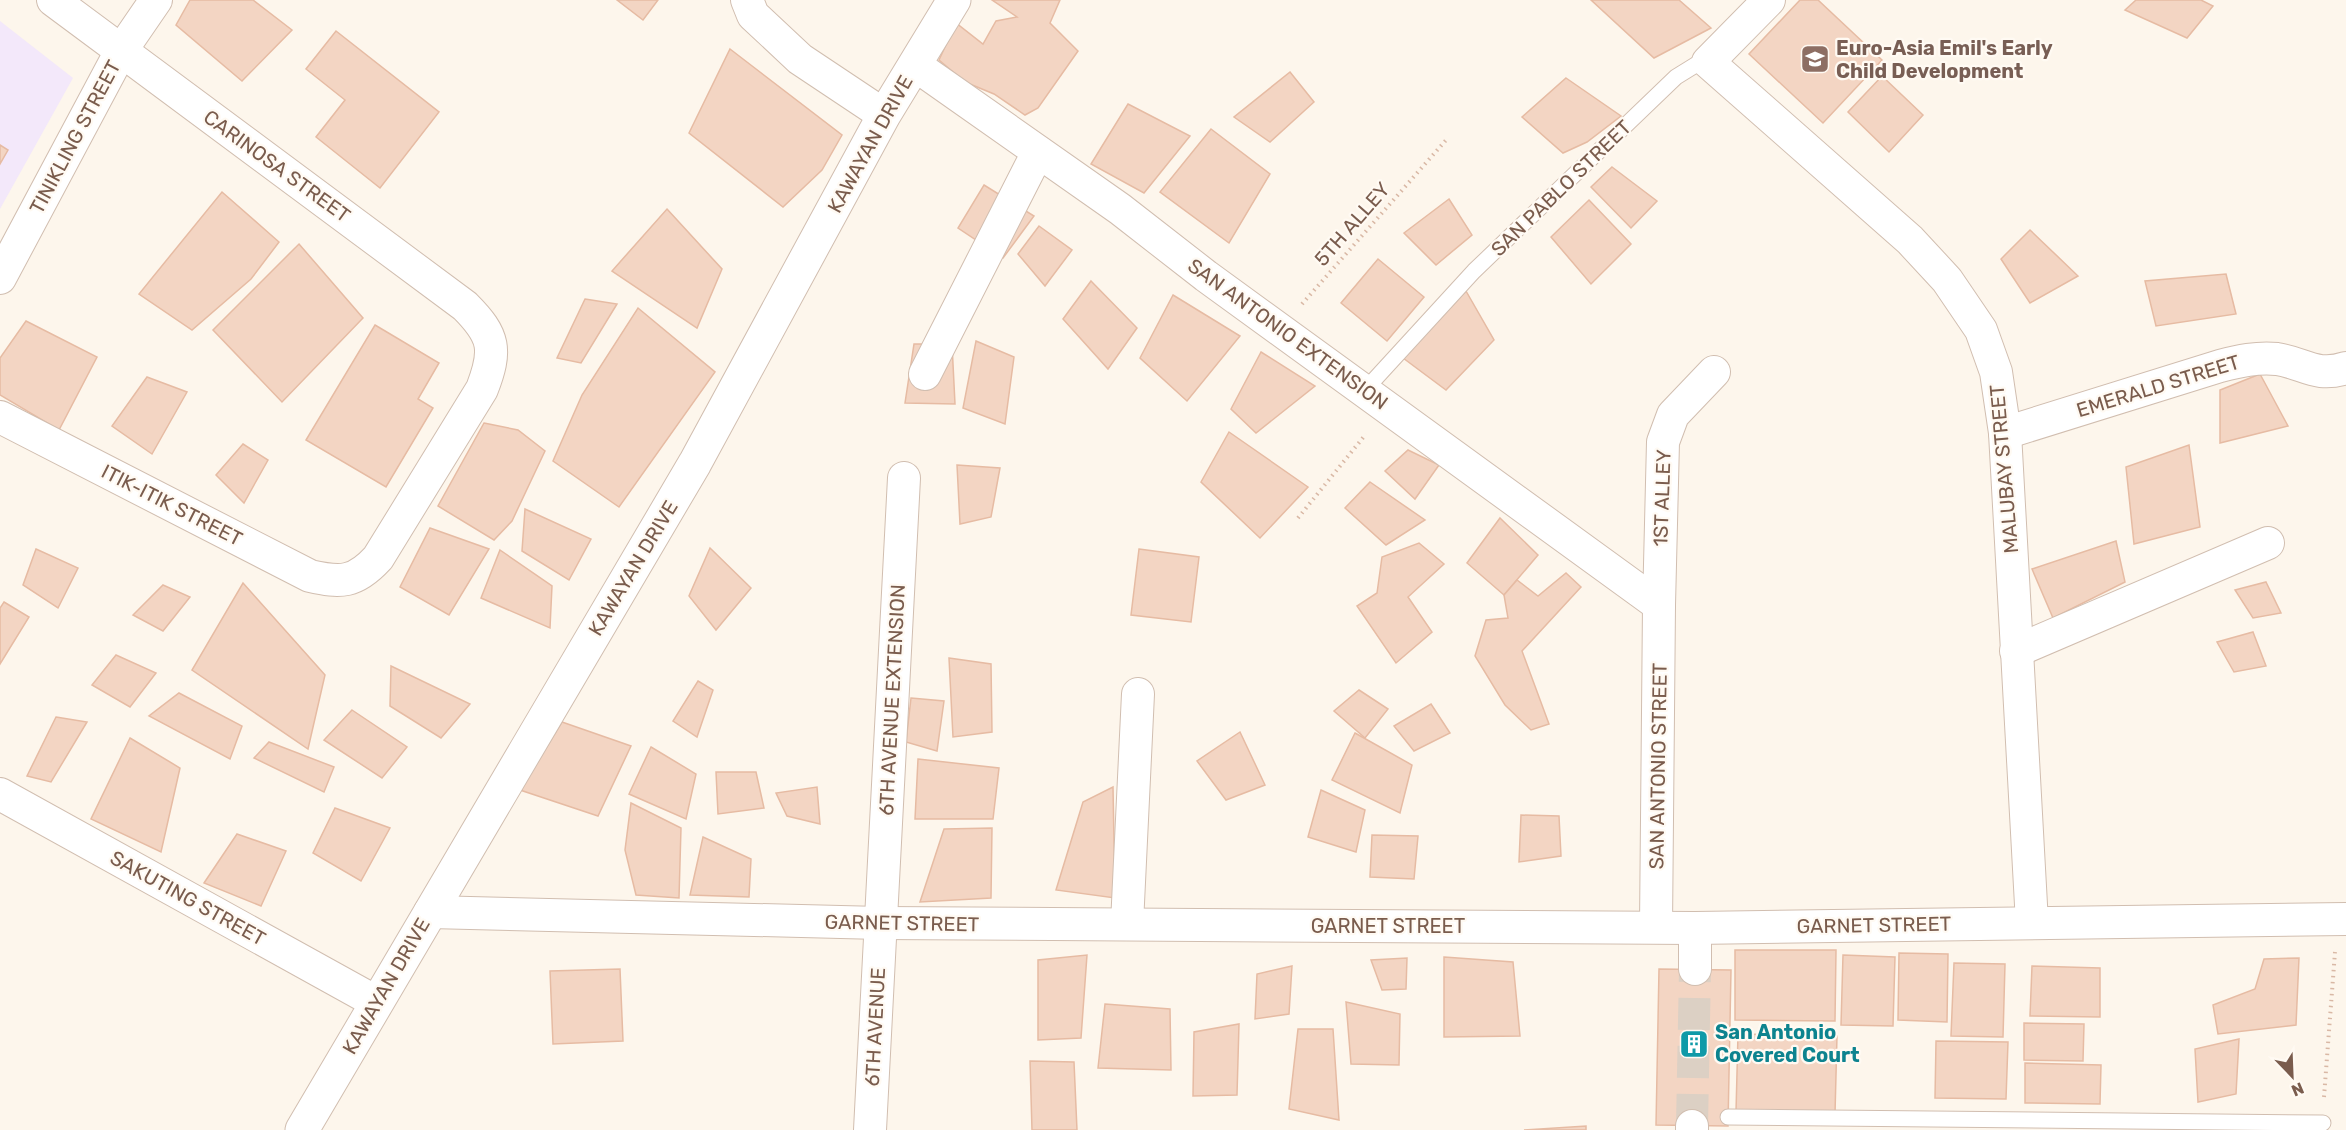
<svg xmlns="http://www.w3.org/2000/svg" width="2346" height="1130" font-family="Rubik,sans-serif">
  <rect width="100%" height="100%" fill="#fdf6ec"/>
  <!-- education -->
  <polygon fill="#f3e8fa" points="0,21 73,78 0,209"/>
  <!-- building -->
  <g fill="#f3d5c3" stroke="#e6bba3" stroke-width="1.5">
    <polygon points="190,0 253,0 292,30 242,81 176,25"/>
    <polygon points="617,0 658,0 643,20"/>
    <polygon points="992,0 1060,0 1050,23 1078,51 1038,108 1025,115 994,94 965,82 939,60 956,23 983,44 996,21 1017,17"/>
    <polygon points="1591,0 1679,0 1711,28 1654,58"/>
    <polygon points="1800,0 1818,0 1882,60 1823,123 1749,54"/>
    <polygon points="2136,0 2201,0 2213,6 2187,38 2125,10"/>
    <polygon points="336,31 439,112 380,188 316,137 345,100 306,69"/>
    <polygon points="730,49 842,135 822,170 783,207 689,133"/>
    <polygon points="1290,72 1314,102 1270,142 1234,117"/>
    <polygon points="1882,76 1923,115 1889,152 1848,112"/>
    <polygon points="1566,78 1621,116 1587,142 1563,153 1522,117"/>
    <polygon points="1128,104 1190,136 1144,193 1091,164"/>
    <polygon points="1211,129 1270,174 1229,243 1160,192"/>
    <polygon points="0,145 8,150 0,164"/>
    <polygon points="1612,167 1657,201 1631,228 1591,187"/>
    <polygon points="984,185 1034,216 1003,258 958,228"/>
    <polygon points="222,192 279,242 251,279 192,330 139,294"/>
    <polygon points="1449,199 1472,235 1436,265 1404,233"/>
    <polygon points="1589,200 1631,244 1591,284 1551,237"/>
    <polygon points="667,209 722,269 697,328 612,271"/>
    <polygon points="1039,226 1072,250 1045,286 1018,254"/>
    <polygon points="2030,230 2078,276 2030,303 2001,259"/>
    <polygon points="299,244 363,318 282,402 213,330"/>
    <polygon points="1378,259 1424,297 1387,341 1341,303"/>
    <polygon points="2226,274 2236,314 2156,326 2145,281"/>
    <polygon points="1091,281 1137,328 1108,369 1063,319"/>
    <polygon points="1466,291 1494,340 1446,390 1403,358"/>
    <polygon points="1173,295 1240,336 1187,401 1140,358"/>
    <polygon points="585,299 617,304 581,363 557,358"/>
    <polygon points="638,308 715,372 619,507 553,461 582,395"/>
    <polygon points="26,321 97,357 59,430 0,395 0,358"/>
    <polygon points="375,325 439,363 418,399 433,408 386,487 306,440"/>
    <polygon points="976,341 1014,357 1005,424 963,408"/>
    <polygon points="914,344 952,344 955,404 905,403"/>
    <polygon points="1261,352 1315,386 1256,433 1231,409"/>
    <polygon points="2260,374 2288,426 2220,443 2220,390"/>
    <polygon points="147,377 187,392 152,454 112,426"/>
    <polygon points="484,423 518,430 545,451 512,521 494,540 438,506"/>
    <polygon points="1229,432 1308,487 1260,538 1201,482"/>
    <polygon points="243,444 268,460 244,503 216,475"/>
    <polygon points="2189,445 2200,527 2134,544 2126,467"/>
    <polygon points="1408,450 1439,465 1415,499 1385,471"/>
    <polygon points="957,465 1000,468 991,517 960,524"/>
    <polygon points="1370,482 1425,520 1386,545 1345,508"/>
    <polygon points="525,509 591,539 569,580 522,551"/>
    <polygon points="1500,518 1538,555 1504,595 1467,563"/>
    <polygon points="430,528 489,549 449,615 400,587"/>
    <polygon points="2116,541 2125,582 2053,618 2032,569"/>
    <polygon points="1419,543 1444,564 1408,597 1432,632 1396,663 1357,606 1377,593 1382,557"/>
    <polygon points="710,548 751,588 716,630 689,596"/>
    <polygon points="36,549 78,568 58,608 23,585"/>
    <polygon points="1139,549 1199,557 1191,622 1131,615"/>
    <polygon points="500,550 552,586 550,628 481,598"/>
    <polygon points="1566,573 1581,587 1522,651 1549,724 1531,730 1505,705 1475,656 1486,620 1508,618 1504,595 1517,580 1538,596"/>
    <polygon points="2266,582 2281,613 2253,618 2235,590"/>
    <polygon points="243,583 325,675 308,749 192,670"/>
    <polygon points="163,585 190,597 163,631 133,615"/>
    <polygon points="4,602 29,617 0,664 0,608"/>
    <polygon points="2253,632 2266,666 2234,672 2217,642"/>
    <polygon points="116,655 156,673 130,707 92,685"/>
    <polygon points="949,658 991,664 992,732 953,737"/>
    <polygon points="391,666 470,704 441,738 390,706"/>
    <polygon points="698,681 713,690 697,737 673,721"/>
    <polygon points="1359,690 1388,709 1365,738 1334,711"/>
    <polygon points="179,693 242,726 230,759 149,716"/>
    <polygon points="911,698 944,701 937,751 906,742"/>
    <polygon points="1431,704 1450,733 1414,751 1394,726"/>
    <polygon points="352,710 407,747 382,778 324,740"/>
    <polygon points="56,717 87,722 51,782 27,776"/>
    <polygon points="562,722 631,746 598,816 520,790"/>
    <polygon points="1240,732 1265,785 1226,800 1197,761"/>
    <polygon points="1355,733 1412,765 1400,813 1332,780"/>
    <polygon points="130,738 180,768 161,852 91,819"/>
    <polygon points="269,742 334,767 324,792 254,758"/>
    <polygon points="651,747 696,774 686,819 629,794"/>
    <polygon points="918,759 999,768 993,819 915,819"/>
    <polygon points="716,772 756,772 764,808 718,814"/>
    <polygon points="817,787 820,824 787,816 776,793"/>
    <polygon points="1113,787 1115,898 1056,890 1083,802"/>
    <polygon points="1321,790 1365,810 1356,852 1308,837"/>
    <polygon points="631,803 681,828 679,898 636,895 625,850"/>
    <polygon points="335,808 390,828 361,881 313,853"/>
    <polygon points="1521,815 1559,816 1561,856 1519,862"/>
    <polygon points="992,828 991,898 920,902 944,829"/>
    <polygon points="237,834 286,851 261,906 204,883"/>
    <polygon points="1372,835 1418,836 1414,879 1370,877"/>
    <polygon points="703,837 751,859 749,897 690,895"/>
    <polygon points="1735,950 1836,950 1835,1021 1735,1020"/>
    <polygon points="1899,953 1948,954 1947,1022 1898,1020"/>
    <polygon points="1087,955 1081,1038 1038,1040 1038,960"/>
    <polygon points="1843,955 1895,957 1893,1026 1841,1025"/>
    <polygon points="1444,957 1513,962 1520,1036 1444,1037"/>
    <polygon points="1407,958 1406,989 1382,990 1371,960"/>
    <polygon points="2299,958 2296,1025 2218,1034 2213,1005 2255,989 2264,959"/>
    <polygon points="1954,963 2005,964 2003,1037 1951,1036"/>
    <polygon points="1292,966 1289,1014 1255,1019 1257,974"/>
    <polygon points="2032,966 2100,968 2100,1017 2030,1016"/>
    <polygon points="620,969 623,1041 553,1044 550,971"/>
    <polygon points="1659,969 1731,970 1728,1126 1656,1125"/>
    <polygon points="1346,1002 1400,1014 1399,1065 1351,1064"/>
    <polygon points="1105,1004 1170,1009 1171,1070 1098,1068"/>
    <polygon points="2024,1023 2084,1024 2083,1061 2024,1060"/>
    <polygon points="1239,1024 1237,1095 1193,1096 1194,1032"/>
    <polygon points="1298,1029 1333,1029 1339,1120 1289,1109"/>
    <polygon points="1738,1034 1837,1036 1835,1114 1736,1112"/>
    <polygon points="2239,1039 2236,1094 2198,1102 2195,1049"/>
    <polygon points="1936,1041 2008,1042 2006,1099 1935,1098"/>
    <polygon points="1030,1061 1074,1062 1077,1130 1032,1130"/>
    <polygon points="2025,1063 2101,1065 2100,1104 2025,1103"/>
    <polygon points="1586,1126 1586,1130 1524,1130"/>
  </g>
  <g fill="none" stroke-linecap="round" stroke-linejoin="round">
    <!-- minor-tunnel -->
    <polyline stroke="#dcd0c4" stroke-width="32" stroke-dasharray="32 16" stroke-linecap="butt" points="1692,1126 1695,969"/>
    <!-- service casing -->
    <g stroke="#d1beb0" stroke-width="17">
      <g id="service">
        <polyline points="1364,391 1474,271 1676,77 1697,64 1708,62"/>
        <polyline points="1728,1117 2323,1123"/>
      </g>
    </g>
    <!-- minor casing -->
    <g stroke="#d1beb0" stroke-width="34">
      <g id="minor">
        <polyline points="747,0 753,15 800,59 884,115"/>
        <polyline points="1769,0 1708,62 1910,240 1947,280 1981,330 1996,372 2005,433 2032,923"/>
        <polyline points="915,65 1120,209 1206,276 1659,605"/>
        <polyline points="0,278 121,51 156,0"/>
        <polyline points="925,374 1038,152"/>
        <path d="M0 417 310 576C341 583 355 583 378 558L482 389C497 350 495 336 465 306L53 0"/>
        <path d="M2005 433 2220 366C2239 361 2257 357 2277 359 2304 363 2316 378 2346 368"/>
        <polyline points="2016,651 2268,543"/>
        <polyline points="0,794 376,1002"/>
        <polyline points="430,912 880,923 1695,928 2346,919"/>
        <polyline points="1127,924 1138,694"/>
        <polyline points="1656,927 1659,605 1663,442 1673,415 1714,372"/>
        <polyline points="1695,928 1695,969"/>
        <polyline points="870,1130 904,478"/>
        <polyline points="1692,1130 1692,1126"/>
      </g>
    </g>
    <!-- tertiary casing -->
    <g stroke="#d1beb0" stroke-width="35">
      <polyline id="tertiary" points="302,1130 695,463 884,115 954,0"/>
    </g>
    <!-- path -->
    <g stroke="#d9b8a5" stroke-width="4" stroke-dasharray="1.5 4.5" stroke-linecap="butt">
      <polyline points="1302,304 1447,139"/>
      <polyline points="1298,518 1366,434"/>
      <polyline points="2324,1097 2335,952"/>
    </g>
    <!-- service -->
    <use href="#service" stroke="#fff" stroke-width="15"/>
    <!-- minor -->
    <use href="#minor" stroke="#fff" stroke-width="32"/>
    <!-- tertiary -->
    <use href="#tertiary" stroke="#fff" stroke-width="33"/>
  </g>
  <!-- icons -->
  <defs>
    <g id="school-square" transform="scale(1.5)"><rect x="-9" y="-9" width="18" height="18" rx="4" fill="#8d6e63" stroke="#fffaf3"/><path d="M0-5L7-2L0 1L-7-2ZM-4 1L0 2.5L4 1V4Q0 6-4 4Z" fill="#fff"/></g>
    <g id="building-square" transform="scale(1.5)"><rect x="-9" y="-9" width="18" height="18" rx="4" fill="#0f9aa8" stroke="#fffaf3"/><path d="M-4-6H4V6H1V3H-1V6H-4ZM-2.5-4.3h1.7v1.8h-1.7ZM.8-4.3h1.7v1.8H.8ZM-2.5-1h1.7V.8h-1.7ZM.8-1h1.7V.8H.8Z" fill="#fff"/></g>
  </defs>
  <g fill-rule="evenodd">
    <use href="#school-square" x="1815" y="59"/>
    <use href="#building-square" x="1694" y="1044"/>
  </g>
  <g text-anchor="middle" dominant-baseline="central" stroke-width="4.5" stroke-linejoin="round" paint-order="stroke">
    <!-- education labels -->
    <g font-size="20" font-weight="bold" fill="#785e54" stroke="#fffaf3" text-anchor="start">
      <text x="1836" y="48">Euro-Asia Emil's Early<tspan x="1836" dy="23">Child Development</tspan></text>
    </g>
    <!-- street labels -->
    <g font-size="20" fill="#7a5c4d" stroke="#fffaf3">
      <text transform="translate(75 137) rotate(-62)">TINIKLING STREET</text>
      <text transform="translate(870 144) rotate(-61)">KAWAYAN DRIVE</text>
      <text transform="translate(277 166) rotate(36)">CARINOSA STREET</text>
      <text transform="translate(1561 188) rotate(-44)">SAN PABLO STREET</text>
      <text transform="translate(1352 224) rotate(-49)">5TH ALLEY</text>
      <text transform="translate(1288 334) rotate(36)">SAN ANTONIO EXTENSION</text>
      <text transform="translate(2158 386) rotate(-17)">EMERALD STREET</text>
      <text transform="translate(2004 469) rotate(-95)">MALUBAY STREET</text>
      <text transform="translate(1662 498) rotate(-88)">1ST ALLEY</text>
      <text transform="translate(172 505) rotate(27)">ITIK-ITIK STREET</text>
      <text transform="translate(633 568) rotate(-59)">KAWAYAN DRIVE</text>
      <text transform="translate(892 700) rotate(-87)">6TH AVENUE EXTENSION</text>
      <text transform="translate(1658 766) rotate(-89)">SAN ANTONIO STREET</text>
      <text transform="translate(188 898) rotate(29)">SAKUTING STREET</text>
      <text transform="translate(902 923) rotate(1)">GARNET STREET</text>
      <text transform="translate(1874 925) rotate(-1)">GARNET STREET</text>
      <text x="1388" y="926">GARNET STREET</text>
      <text transform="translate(386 986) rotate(-60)">KAWAYAN DRIVE</text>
      <text transform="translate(875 1027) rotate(-87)">6TH AVENUE</text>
    </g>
    <!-- culture labels -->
    <g font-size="20" font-weight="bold" fill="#0d838f" stroke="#fffaf3" text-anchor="start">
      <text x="1715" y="1032">San Antonio<tspan x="1715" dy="23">Covered Court</tspan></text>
    </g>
  </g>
  <!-- north arrow -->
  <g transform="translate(2292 1076) rotate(157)" stroke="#fffaf3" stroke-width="4.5" paint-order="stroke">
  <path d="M0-4.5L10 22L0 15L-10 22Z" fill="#7a5c4d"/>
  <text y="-9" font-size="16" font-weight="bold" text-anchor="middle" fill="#7a5c4d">N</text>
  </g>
</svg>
